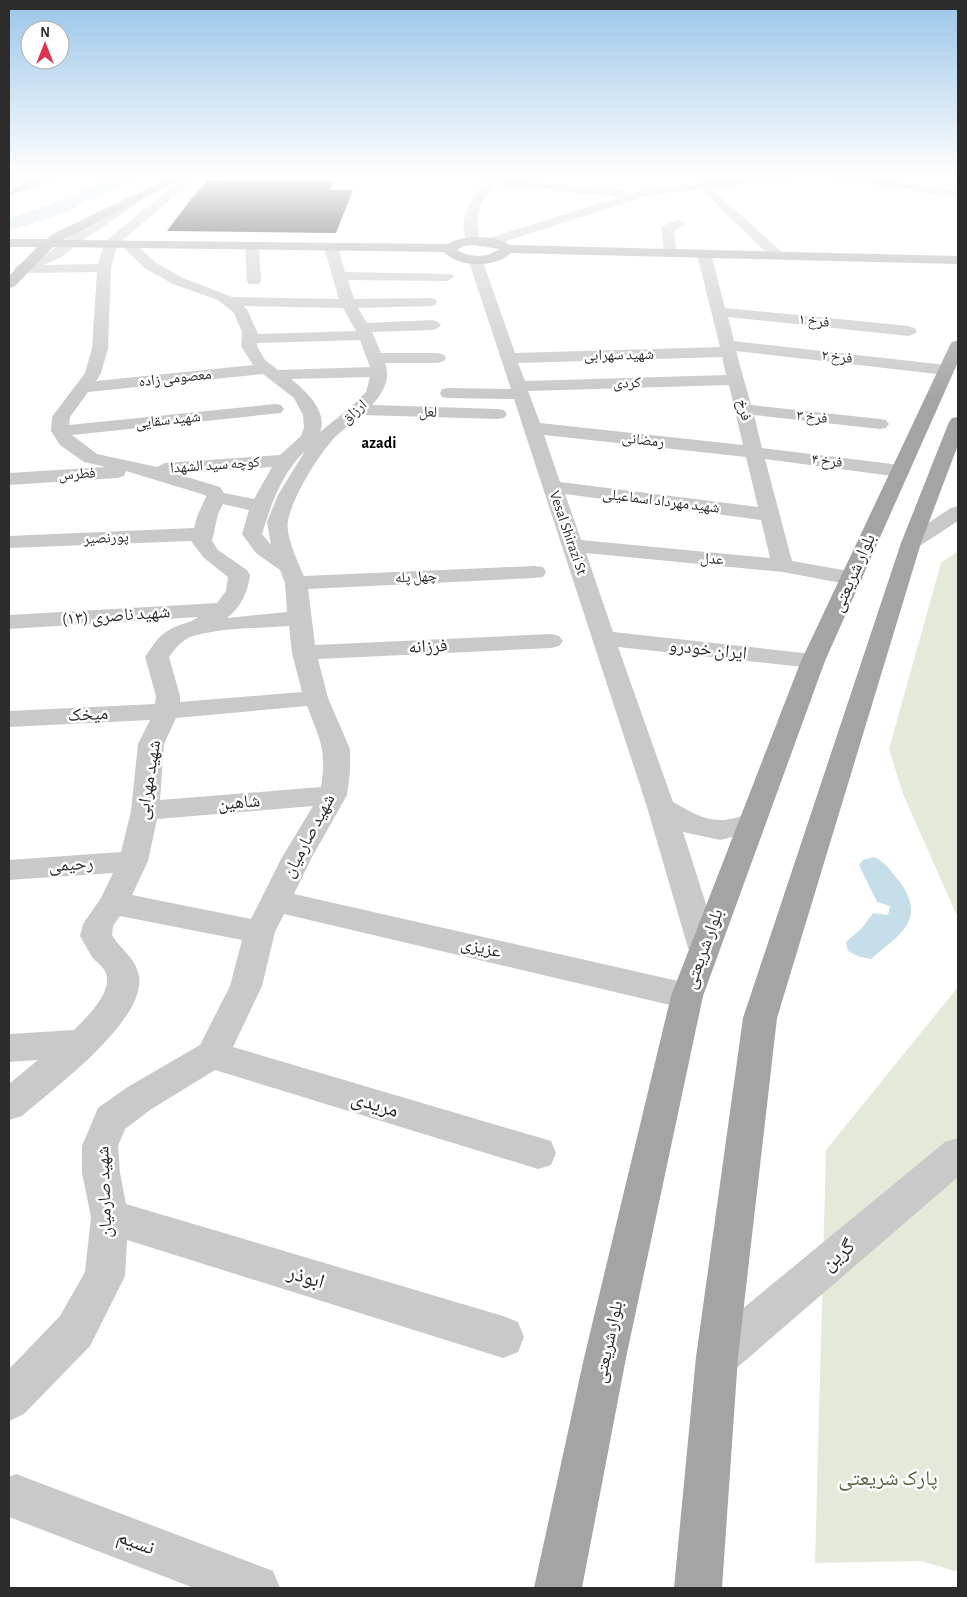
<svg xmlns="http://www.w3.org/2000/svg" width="967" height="1597" font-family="'Alegreya Sans','Noto Naskh Arabic',sans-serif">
  <rect width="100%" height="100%" fill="#fff"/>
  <!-- green -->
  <g fill="#e4eada">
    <polygon points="9,174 46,174 9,189"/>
    <polygon points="958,551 958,918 903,794 889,749 941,563"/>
    <polygon points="958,987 958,1572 921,1561 815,1563 826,1150"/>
  </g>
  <!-- water -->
  <path fill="#c6dee9" d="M874 857C886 863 891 871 899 881 928 920 900 934 871 959L860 957 848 951 846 942 862 928 873 913 888 915 890 906 877 902 859 865 863 860Z"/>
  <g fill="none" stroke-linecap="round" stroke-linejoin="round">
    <!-- river -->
    <polygon fill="#c6dee9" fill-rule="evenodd" points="115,174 141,174 138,178 63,213 9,231 9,218 49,205"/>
  </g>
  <!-- building -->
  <polygon fill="#131313" points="208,180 334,181 330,190 353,190 336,233 167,231 191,199"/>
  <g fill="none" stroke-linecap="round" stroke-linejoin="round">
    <!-- minor -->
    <g fill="#c9c9c9" fill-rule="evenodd">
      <path d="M184 174H196L191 182 117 245 111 268 108 348 101 373 96 381 253 365 241 346 242 332 234 313 218 300 173 284 146 269 124 248 122 245 124 242H134L156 263 183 278 232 297 339 299 324 247 331 243 338 247 345 272 452 274 454 277 447 281 348 280 354 299 430 298 435 299 437 302 435 305 430 306 358 308 367 323 433 320 438 322 441 325 438 328 433 330 372 332 381 353H438L444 355 446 358 444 361 438 363H385C391 379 383 393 372 405L498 409 504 410 507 414 504 418 498 419 362 415C352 424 338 432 330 443 315 460 292 499 288 521 285 534 298 563 304 576L535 566 543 567 546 572 543 577 535 578 308 589 315 645 551 634 559 636 563 641 559 646 551 648 318 659 328 698 350 749V771L347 795 311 859 294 894 687 983 699 987 703 996 699 1005 687 1009 284 914 275 932 262 986 233 1047 551 1141 556 1153 551 1165 538 1169 215 1070 150 1110 125 1129 118 1146 120 1173 126 1204 503 1316 518 1322 524 1337 518 1352 503 1358 127 1240 125 1276 90 1346 24 1414 9 1421V1369L60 1316 85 1272 91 1217 82 1173V1146L98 1108 126 1088 200 1045 230 986 242 940 120 916 113 926 112 935C120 949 136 958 139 976 146 1021 53 1089 22 1116L9 1120V1084L38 1060 9 1062V1034L74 1030C86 1018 115 991 105 971 102 965 96 962 92 957 88 950 84 943 80 936L83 924 101 898 113 873 9 880V860L121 852 131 811 138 744 150 720 9 727V711L155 704 156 696 145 657C152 647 158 636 169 630 178 624 189 624 198 617L9 629V615L217 603 226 591 228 577 204 558 191 541 9 548V536L194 528 198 514 206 497 205 495 126 471 124 476 117 478 9 485V473L106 467 84 462 60 445 51 431 52 417 85 373 92 348 97 272 32 273 27 272 21 273 14 269 16 266 50 252 73 234 129 198H137L139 201 137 204 83 240 60 258 43 265 98 264 104 245 108 239 182 178ZM244 306 343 308 356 331 258 334 248 311ZM360 340 370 367 278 370 265 360 257 346V343ZM263 374 294 398 303 415 304 427 301 436 280 455 165 463 157 467 97 454 72 435 281 413 284 409 281 405 275 404 69 425 70 417 88 392ZM370 377 366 392 352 406 320 432C328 411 306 391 291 379ZM305 451 278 495 267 522 271 545 262 534C271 504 282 473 305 451ZM272 467 254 499 224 493 220 487 177 474ZM223 504 249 510 242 534 256 553 280 570 285 583 287 612 227 618C241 607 248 592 250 575L247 570 218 550 212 541 218 514ZM289 626 292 653 302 692 180 702V696L169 657C174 650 180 642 188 638 212 628 262 628 289 626ZM307 706C320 740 327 750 321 787L160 800 164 744 176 718ZM313 806 281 859 251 919 132 895 148 861 157 819Z"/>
      <path d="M493 174H506L501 179 622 190 626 191 627 195 648 188 764 175 817 174 811 177 711 188 782 252 784 255 782 258H772L703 192 702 189 650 195 491 246 484 242 486 239 619 197 495 185C479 203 474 217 480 241L473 245 468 244C454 219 476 189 493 174Z"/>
      <polygon points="818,174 846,174 958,191 958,198 824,177"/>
      <polygon points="679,220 685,224 674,231 677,253 670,257 665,256 661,229 662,226"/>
      <polygon points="252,242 259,246 261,281 259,284 249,284 247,281 245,246"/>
      <path d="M704 250 711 254 725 308 909 326 914 328 917 331 914 334 909 336 728 317 734 341 946 365 952 367 954 370 952 373 946 375 736 351 751 405 880 419 886 420 889 424 886 428 880 429 754 415 762 448 900 465 907 467 910 471 907 475 900 477 765 459 792 561 860 573 863 578 860 583 852 585 783 572 586 553 613 632 813 654 821 656 825 661 821 666 813 668 618 647 673 802C688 810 702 820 720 820 735 820 746 812 762 816L766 823 762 830 720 840 683 832 720 948 715 956 704 960 693 956 688 948 647 807 514 399 448 398 442 397 440 393 442 389 448 388 511 389 468 259 470 256 475 255 482 259 515 353 720 347 697 254ZM722 357 726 375 525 381 518 363ZM729 385 743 445 540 423 528 391ZM544 435 746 457 758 507 560 482ZM565 494 761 520 770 558 581 540Z"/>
      <polygon points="958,506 958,521 918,547 911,549 904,547 901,543 904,539 951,508"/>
      <polygon points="958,1138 958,1177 732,1372 717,1378 702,1372 696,1357 702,1342 945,1142"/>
      <polygon points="16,1474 273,1571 280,1588 194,1588 9,1517 9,1477"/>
    </g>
    <!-- major -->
    <g fill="#a4a4a4" fill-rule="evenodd">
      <polygon points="47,174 63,174 61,176 9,196 9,189"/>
      <path d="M177 174H192L63 240 448 244C462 234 497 235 510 245L958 256V264L511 253C495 268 459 268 444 252L53 247 14 287 9 288V276L37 247H9V239H47L53 234ZM473 245 499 249C488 258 469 258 457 250L464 246Z"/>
      <polygon points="958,340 958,362 825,661 703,996 626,1358 582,1588 534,1588 584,1358 671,996 801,661 950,345 952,342"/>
      <polygon points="958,417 958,445 921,543 777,1018 738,1357 722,1588 674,1588 696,1357 743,1018 901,543 949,422 952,418"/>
    </g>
  </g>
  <!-- sky -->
  <linearGradient id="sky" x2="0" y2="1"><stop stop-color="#9ac5e8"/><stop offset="0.44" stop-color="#fff"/><stop offset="1" stop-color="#fff" stop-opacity="0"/></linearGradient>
  <rect width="967" height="398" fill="url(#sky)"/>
  <g text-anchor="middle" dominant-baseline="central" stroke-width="5" stroke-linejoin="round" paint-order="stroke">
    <!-- far-street labels -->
    <g font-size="15" fill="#2c2c2c" stroke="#fff">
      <text transform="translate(814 321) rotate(6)">فرخ ۱</text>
      <text transform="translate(619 355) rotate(-1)">شهید سهرابی</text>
      <text transform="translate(837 357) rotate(6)">فرخ ۲</text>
      <text transform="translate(175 378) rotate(-6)">معصومی زاده</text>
      <text transform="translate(627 383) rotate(-1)">کردی</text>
      <text transform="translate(744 410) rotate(76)">فرخ</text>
      <text transform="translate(354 412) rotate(-42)">ارزاق</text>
      <text transform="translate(428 412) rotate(2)">لعل</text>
      <text transform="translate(812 417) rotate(6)">فرخ ۳</text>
      <text transform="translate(168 420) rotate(-6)">شهید سقایی</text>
      <text transform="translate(643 440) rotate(6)">رمضانی</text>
      <text transform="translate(827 461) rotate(7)">فرخ ۴</text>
      <text transform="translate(215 465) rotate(-4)">کوچه سید الشهدا</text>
      <text transform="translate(77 474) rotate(-4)">فطرس</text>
      <text transform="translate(661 501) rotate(7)">شهید مهرداد اسماعیلی</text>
      <text transform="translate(568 533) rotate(71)">Vesal Shirazi St</text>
      <text transform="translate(106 538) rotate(-3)">پورنصیر</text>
      <text transform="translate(712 559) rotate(5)">عدل</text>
      <text transform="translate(416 577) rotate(-3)">چهل پله</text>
    </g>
    <!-- far-neighbourhood labels -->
    <g font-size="16" font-weight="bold" fill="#000" stroke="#fff">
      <text x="379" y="443">azadi</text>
    </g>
    <!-- street labels -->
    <g font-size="18" fill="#2c2c2c" stroke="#fff">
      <text transform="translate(854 573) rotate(-66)">بلوار شریعتی</text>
      <text transform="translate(116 616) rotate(-4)">شهید ناصری (۱۳)</text>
      <text transform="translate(428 647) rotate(-3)">فرزانه</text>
      <text transform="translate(708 650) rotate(6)">ایران خودرو</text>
      <text transform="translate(88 715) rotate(-3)">میخک</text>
      <text transform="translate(149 780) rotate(-81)">شهید مهرابی</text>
      <text transform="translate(239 803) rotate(-5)">شاهين</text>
      <text transform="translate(309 836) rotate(-62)">شهید صارمیان</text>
      <text transform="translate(71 865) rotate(-4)">رحیمی</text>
      <text transform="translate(481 948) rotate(13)">عزیزی</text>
      <text transform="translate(704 949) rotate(-70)">بلوار شریعتی</text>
      <text transform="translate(105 1192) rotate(-92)">شهید صارمیان</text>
      <text transform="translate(609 1342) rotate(-78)">بلوار شریعتی</text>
    </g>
    <!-- near-street labels -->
    <g font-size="21" fill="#2c2c2c" stroke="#fff">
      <text transform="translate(375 1104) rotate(17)">مریدی</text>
      <text transform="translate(838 1255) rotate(-40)">گرین</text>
      <text transform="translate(306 1277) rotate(17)">ابوذر</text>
      <text transform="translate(136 1542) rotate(21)">نسیم</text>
    </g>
    <!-- near-park labels -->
    <g font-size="21" fill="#53663b" stroke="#fff">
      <text x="888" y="1478">پارک شریعتی</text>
    </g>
  </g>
  <!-- border -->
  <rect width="967" height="1597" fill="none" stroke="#2c2c2c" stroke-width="20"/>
  <!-- north arrow -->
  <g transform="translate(45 45)"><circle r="24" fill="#ffffff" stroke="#ababab"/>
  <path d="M0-4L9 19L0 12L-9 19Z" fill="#df324d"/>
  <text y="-8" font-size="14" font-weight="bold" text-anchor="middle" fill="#2c2c2c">N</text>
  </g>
</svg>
